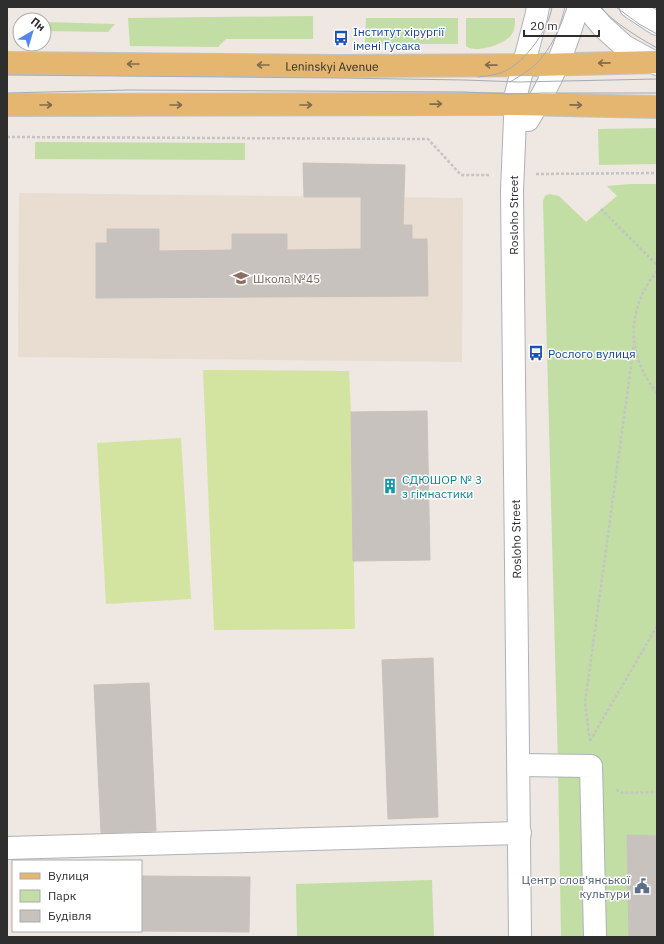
<svg xmlns="http://www.w3.org/2000/svg" width="664" height="944" font-family="'IBM Plex Sans',sans-serif">
  <rect width="100%" height="100%" fill="#eee7e2"/>
  <!-- education -->
  <polygon fill="#e9ddd1" points="19,193 463,198 462,362 18,357"/>
  <!-- green -->
  <g fill="#c2dea4">
    <polygon points="313,16 313,39 226,39 218,47 130,46 128,18"/>
    <polygon points="366,18 458,18 458,44 365,44"/>
    <path d="M466 18H515C515 23 515 29 512 34 506 44 475 54 466 46Z"/>
    <polygon points="44,22 115,24 108,32 44,31"/>
    <polygon points="657,128 657,164 599,165 598,129"/>
    <polygon points="35,142 245,143 245,160 35,159"/>
    <polygon points="631,184 657,184 657,937 561,937 558,766 543,201 545,196 549,194 559,196 586,222 617,196 607,186"/>
    <polygon points="432,880 434,937 297,937 296,884"/>
  </g>
  <!-- pitch -->
  <g fill="#d3e4a1">
    <polygon points="203,370 349,371 351,412 355,629 214,630"/>
    <polygon points="181,438 191,599 106,604 97,443"/>
  </g>
  <!-- building -->
  <g fill="#c7c2bd" stroke="#c9c2bb">
    <polygon points="303,163 405,165 403,225 412,225 412,239 427,239 428,296 96,298 96,243 107,243 107,229 159,229 159,251 232,250 232,234 287,234 287,250 361,249 361,197 304,197"/>
    <polygon points="427,411 430,560 353,561 351,412"/>
    <polygon points="433,658 438,817 388,819 382,660"/>
    <polygon points="149,683 156,831 101,833 94,685"/>
    <polygon points="627,835 657,836 657,937 629,937"/>
    <polygon points="141,876 250,877 249,932 141,931"/>
  </g>
  <g fill="none" stroke-linecap="round" stroke-linejoin="round">
    <!-- minor casing -->
    <g stroke="#aeb2b8" stroke-width="24">
      <g id="minor">
        <polyline points="586,7 602,26 624,46 657,64"/>
        <polyline points="631,7 657,24"/>
        <path d="M528 120C550 84 567 47 577 7"/>
        <polyline points="519,765 591,766 595,937"/>
        <polyline points="7,848 520,833"/>
        <polyline points="520,937 512,191 516,94 536,17 538,7"/>
      </g>
    </g>
    <!-- major casing -->
    <g stroke="#c4c4c4" stroke-width="24">
      <g id="major">
        <path id="s1" d="M7 63 340 66 536 65 657 62"/>
        <polyline points="7,105 516,104 657,107"/>
      </g>
    </g>
    <!-- path -->
    <g stroke="#c4c4c4" stroke-width="2.5" stroke-dasharray="3 2" stroke-linecap="butt">
      <polyline points="7,137 428,139 461,175 489,175"/>
      <polyline points="536,174 657,173"/>
      <polyline points="601,209 657,265"/>
      <path d="M657 271C626 309 626 355 657 393"/>
      <polyline points="590,741 585,703 634,344"/>
      <polyline points="590,741 657,626"/>
      <polyline points="616,790 623,793 657,792"/>
    </g>
    <!-- minor -->
    <use href="#minor" stroke="#fff" stroke-width="22"/>
    <!-- major -->
    <use href="#major" stroke="#e5b670" stroke-width="22"/>
    <!-- tram -->
    <g stroke="#a5aab6" stroke-width="1">
      <path d="M600 7C616 24 636 36 657 48"/>
      <polyline points="616,7 639,24 657,34"/>
      <polyline points="7,75 340,78 465,80 519,82 657,79"/>
      <path d="M478 77C487 76 497 75 505 71 526 61 549 29 552 7"/>
      <path d="M510 82C518 77 529 71 536 64 551 49 561 27 567 7"/>
      <polyline points="7,93 129,90 464,92 509,94 544,93 657,93"/>
    </g>
  </g>
  <!-- one-way arrows -->
  <defs><path id="oneway-shaft" d="M-6 0H5M1.5-3L5.5 0L1.5 3" fill="none" stroke-width="1.6" stroke-linecap="round" stroke-linejoin="round"/></defs>
  <g stroke="#806b4c">
    <use href="#oneway-shaft" transform="translate(604 63) rotate(179)"/>
    <use href="#oneway-shaft" transform="translate(133 64) rotate(-180)"/>
    <use href="#oneway-shaft" transform="translate(263 65) rotate(-180)"/>
    <use href="#oneway-shaft" transform="translate(491 65) rotate(-179)"/>
    <use href="#oneway-shaft" transform="translate(436 104) rotate(-1)"/>
    <use href="#oneway-shaft" transform="translate(46 105)"/>
    <use href="#oneway-shaft" transform="translate(176 105)"/>
    <use href="#oneway-shaft" transform="translate(306 105)"/>
    <use href="#oneway-shaft" transform="translate(576 105) rotate(1)"/>
  </g>
  <!-- icons -->
  <defs>
    <g id="bus-bare" transform="scale(1.2)"><path d="M-5-6H5V4H4V6H2V4H-2V6H-4V4H-5ZM-3.5-4V0h7V-4ZM-3.5 1.2v1.5H-2V1.2ZM2 1.2v1.5H3.5V1.2Z" fill="#1a4fb4" stroke="#fff" stroke-width="2.5" paint-order="stroke"/></g>
    <g id="school-bare" transform="scale(1.2)"><path d="M0-5L7-2L0 1L-7-2ZM-4 1L0 2.5L4 1V4Q0 6-4 4Z" fill="#8d6e63" stroke="#fff" stroke-width="2.5" paint-order="stroke"/></g>
    <g id="building-bare" transform="scale(1.2)"><path d="M-4-6H4V6H1V3H-1V6H-4ZM-2.5-4.3h1.7v1.8h-1.7ZM.8-4.3h1.7v1.8H.8ZM-2.5-1h1.7V.8h-1.7ZM.8-1h1.7V.8H.8Z" fill="#0f9aa8" stroke="#fff" stroke-width="2.5" paint-order="stroke"/></g>
    <g id="civic-bare" transform="scale(1.2)"><path d="M-.6-6.5H3V-4.5H.6V-3L4-1V1h2V6H-6V1h2V-1L-.6-3ZM-1.2 2.5V6h2.4V2.5Z" fill="#5c6f8a" stroke="#fff" stroke-width="2.5" paint-order="stroke"/></g>
  </defs>
  <g fill-rule="evenodd">
    <use href="#bus-bare" x="341" y="38"/>
    <use href="#school-bare" x="241" y="278"/>
    <use href="#bus-bare" x="536" y="353"/>
    <use href="#building-bare" x="390" y="486"/>
    <use href="#civic-bare" x="642" y="886"/>
  </g>
  <g text-anchor="middle" dominant-baseline="central" stroke-width="3" stroke-linejoin="round" paint-order="stroke">
    <!-- transit labels -->
    <g font-size="12" fill="#164399" stroke="#fff" text-anchor="start">
      <text x="353" y="31">Інститут хірургії<tspan x="353" dy="14">імені Гусака</tspan></text>
      <text x="548" y="353">Рослого вулиця</text>
    </g>
    <!-- street labels -->
    <g font-size="12" fill="#2e2e2e" stroke="#fff">
      <text stroke="none"><textPath href="#s1" startOffset="325">Leninskyi Avenue</textPath></text>
      <text transform="translate(513 215) rotate(-90)">Rosloho Street</text>
      <text transform="translate(516 539) rotate(-91)">Rosloho Street</text>
    </g>
    <!-- education labels -->
    <g font-size="12" fill="#785e54" stroke="#fff" text-anchor="start">
      <text x="253" y="278">Школа №45</text>
    </g>
    <!-- culture labels -->
    <g font-size="12" fill="#0d838f" stroke="#fff" text-anchor="start">
      <text x="402" y="479">СДЮШОР № 3<tspan x="402" dy="14">з гімнастики</tspan></text>
    </g>
    <!-- service labels -->
    <g font-size="12" fill="#4e5e75" stroke="#fff" text-anchor="end">
      <text x="630" y="879">Центр слов'янської<tspan x="630" dy="14">культури</tspan></text>
    </g>
  </g>
  <!-- border -->
  <rect width="664" height="944" fill="none" stroke="#2e2e2e" stroke-width="16"/>
  <!-- legend -->
  <rect x="12" y="860" width="130" height="72" fill="#ffffff" stroke="#ababab"/>
  <rect x="20" y="873" width="20" height="6" fill="#e5b670" stroke="#ababab"/>
  <text x="48" y="880" font-size="12" fill="#2e2e2e">Вулиця</text>
  <rect x="20" y="890" width="20" height="12" fill="#c2dea4" stroke="#ababab"/>
  <text x="48" y="900" font-size="12" fill="#2e2e2e">Парк</text>
  <rect x="20" y="910" width="20" height="12" fill="#c7c2bd" stroke="#ababab"/>
  <text x="48" y="920" font-size="12" fill="#2e2e2e">Будівля</text>
  <!-- north arrow -->
  <g transform="translate(32 32) rotate(38)"><circle r="19" fill="#ffffff" stroke="#ababab"/>
  <path d="M0-3L7 15L0 10L-7 15Z" fill="#5388ea"/>
  <text y="-6" font-size="11" font-weight="bold" text-anchor="middle" fill="#2e2e2e">Пн</text>
  </g>
  <!-- scale -->
  <path d="M524 30v6h75v-6" fill="none" stroke="#2e2e2e" stroke-width="2"/>
  <text x="530" y="30" font-size="12" fill="#2e2e2e" stroke="#ffffff" stroke-width="3" paint-order="stroke">20 m</text>
</svg>
